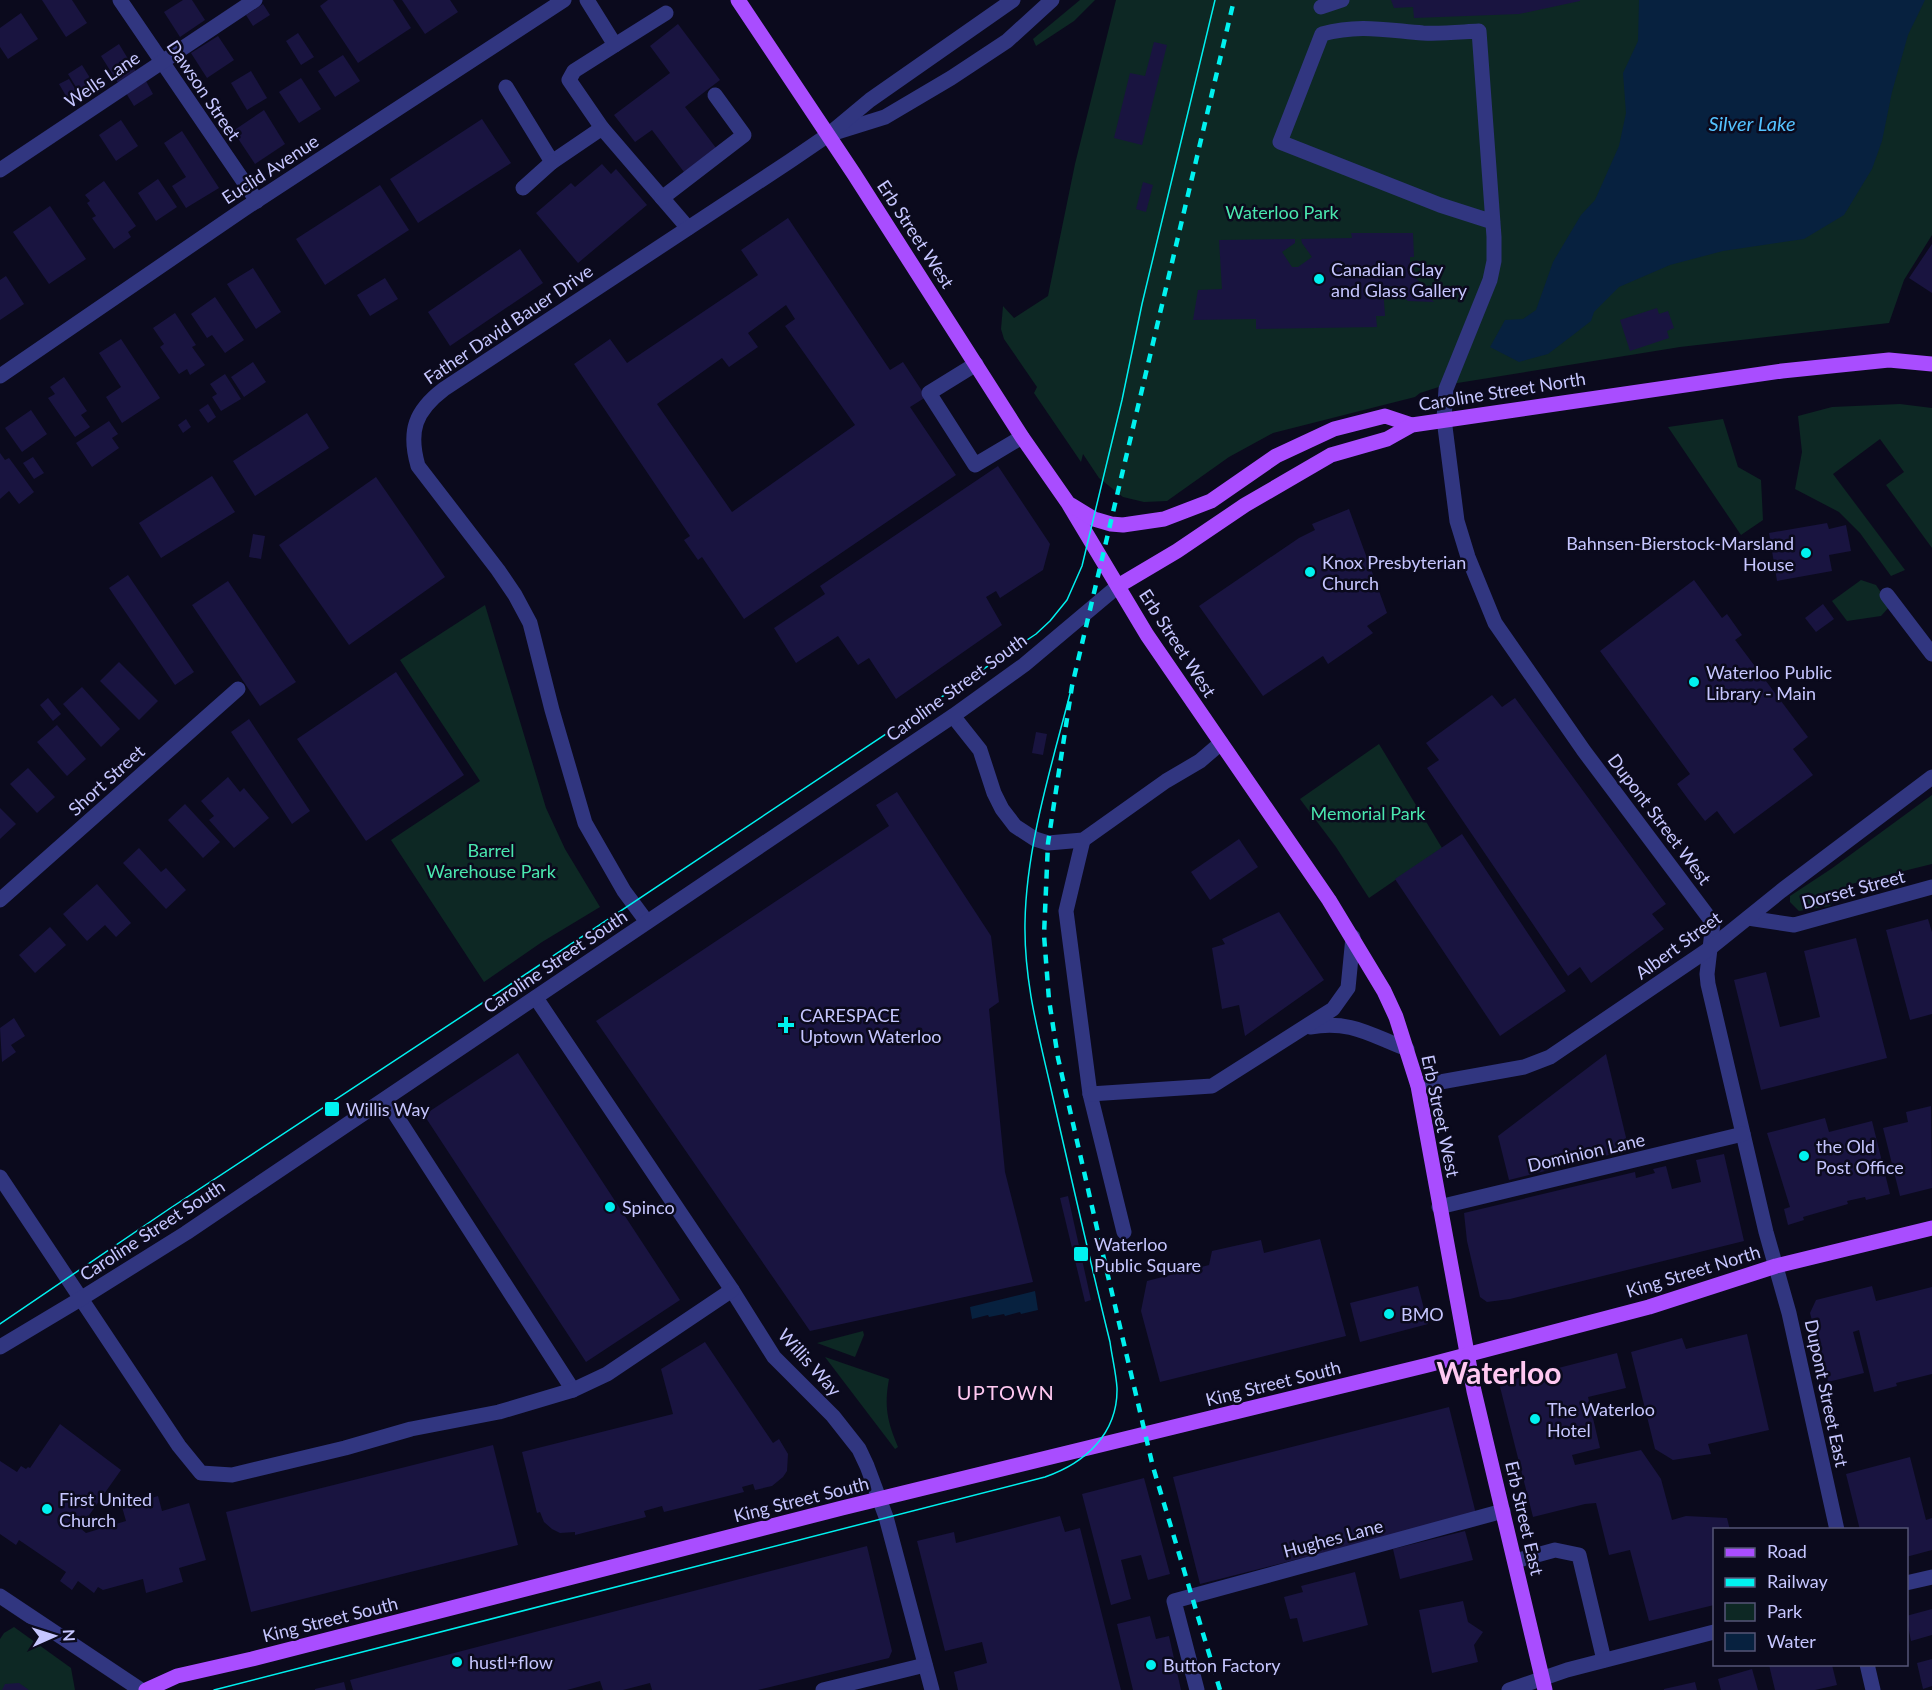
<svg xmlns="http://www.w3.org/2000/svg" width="1932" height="1690" font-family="Lato,sans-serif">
  <rect width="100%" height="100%" fill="#0b0a1d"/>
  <!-- green -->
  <g fill="#0d2824">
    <polygon points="1080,0 1095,0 1074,21 1036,46 1033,39"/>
    <polygon points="1116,0 1932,0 1932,235 1904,280 1889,323 1680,347 1445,385 1420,393 1415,397 1273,433 1229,457 1167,501 1144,502 1123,497 1099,478 1083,454 1081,462 1034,393 1037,387 1004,339 1001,329 1003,306 1014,318 1048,296 1075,164"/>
    <polygon points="1900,404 1932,408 1932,548 1886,485 1904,472 1880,439 1833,474 1905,570 1891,576 1860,533 1839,512 1795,489 1802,452 1798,416 1832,407"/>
    <polygon points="1723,419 1738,467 1761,480 1763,520 1741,535 1668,427"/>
    <polygon points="1861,580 1876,585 1890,606 1881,616 1847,621 1832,601"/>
    <polygon points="485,605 546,808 565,849 600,907 542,942 484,982 391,840 480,781 400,660"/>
    <polygon points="1379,744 1442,848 1369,898 1336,847 1300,799"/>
    <polygon points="1932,795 1932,864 1847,885 1830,906 1799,911 1790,902 1790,896 1831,869"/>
    <polygon points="863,1331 864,1335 855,1357 817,1343"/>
    <path d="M825 1357 889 1379C884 1406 887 1421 898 1447L895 1449Z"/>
    <polygon points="14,1627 71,1668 75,1690 0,1690 0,1639 4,1633"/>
  </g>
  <!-- water -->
  <g fill="#07213f">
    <polygon points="1639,0 1925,0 1908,35 1892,92 1882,141 1872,169 1844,215 1804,239 1723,251 1670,265 1619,287 1594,312 1591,321 1573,335 1548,354 1519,362 1490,347 1505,320 1523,319 1536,310 1553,262 1581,215 1595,200 1619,146 1626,113 1623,73 1638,41"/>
    <polygon points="1035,1291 1038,1310 1021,1314 1020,1312 1005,1316 1004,1314 989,1317 988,1315 972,1319 970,1307"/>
  </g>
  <!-- building -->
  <g fill="#191440" fill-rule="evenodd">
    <polygon points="42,0 72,0 87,23 66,37"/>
    <polygon points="183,0 192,0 205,20 180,37 164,12"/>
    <polygon points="328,0 393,0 411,28 358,63 320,6"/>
    <polygon points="402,0 450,0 458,12 425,34"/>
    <polygon points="1391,0 1580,0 1580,1 1519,14 1414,18 1413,7 1394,8"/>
    <polygon points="263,4 270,15 253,26 246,15"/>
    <polygon points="21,13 38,39 8,59 0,47 0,28"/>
    <polygon points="678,24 720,80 685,107 716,148 684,172 652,130 635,142 614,115 670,73 650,46"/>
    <polygon points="298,33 314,57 301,65 286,41"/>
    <polygon points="218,36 234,60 207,78 191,53"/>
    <polygon points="1154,42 1167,45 1142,145 1114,138 1130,73 1145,76"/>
    <polygon points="119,44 136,72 118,83 101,56"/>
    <polygon points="343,55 360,81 335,97 318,71"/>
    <polygon points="82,65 95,86 81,95 68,74"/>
    <polygon points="251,71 267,98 247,110 231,83"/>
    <polygon points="301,78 321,109 299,123 279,92"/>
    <polygon points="69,79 79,95 69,101 59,84"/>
    <polygon points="146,81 153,94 134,106 126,93"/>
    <polygon points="264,110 285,144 255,164 233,131"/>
    <polygon points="482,119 511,163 418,223 390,179"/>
    <polygon points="121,120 138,146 116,161 99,135"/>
    <polygon points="182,131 219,188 186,208 172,186 186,177 164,143"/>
    <polygon points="602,164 611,174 616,169 647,205 578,263 536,213 571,183 575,187"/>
    <polygon points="158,179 177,207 156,221 138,193"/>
    <polygon points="104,181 136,226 128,232 131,237 114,249 92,218 96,216 87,203 90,201 85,195"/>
    <polygon points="1143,182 1153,185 1146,212 1136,209"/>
    <polygon points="380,185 409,230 325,285 296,239"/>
    <polygon points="50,206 86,259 49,284 13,232"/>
    <path d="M788 218 890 370 903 362 926 397 910 407 956 475 744 619 702 557 698 560 684 540 690 536 574 364 610 339 627 363 758 275 741 250ZM786 305 795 319 785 326 855 425 732 512 657 404 722 358 729 367 758 347 748 333Z"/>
    <polygon points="1351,233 1413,233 1414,257 1410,257 1410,272 1432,295 1429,297 1434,302 1408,301 1395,290 1395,286 1383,287 1385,316 1376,316 1377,327 1256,329 1256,319 1193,320 1198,290 1222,289 1219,240 1295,239 1295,243 1282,252 1292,267 1298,267 1312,257 1302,243 1301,239 1352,238"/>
    <polygon points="1932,244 1932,293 1909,278"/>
    <polygon points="520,249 543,283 450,346 428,312"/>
    <polygon points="253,268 281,312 256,329 227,284"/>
    <polygon points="6,276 24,304 0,320 0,280"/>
    <polygon points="385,278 398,299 370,316 357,295"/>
    <polygon points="215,297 244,340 225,353 212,335 207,338 191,314"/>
    <polygon points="1657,308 1659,314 1668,311 1674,328 1667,331 1669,338 1630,351 1620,320"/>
    <polygon points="175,313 196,345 192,347 205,365 190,375 187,369 179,374 160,347 164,344 153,328"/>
    <polygon points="121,339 160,398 122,423 106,397 121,387 99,353"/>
    <polygon points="253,362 266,382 244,397 231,377"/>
    <polygon points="225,374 241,399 221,411 212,397 217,394 210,384"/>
    <polygon points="64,377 87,411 81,415 90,427 75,437 48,398 55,394 50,387"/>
    <polygon points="208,404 216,417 208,423 199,410"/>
    <polygon points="31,410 47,434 22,452 5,428"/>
    <polygon points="307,413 329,448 255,496 233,461"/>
    <polygon points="186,419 191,427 183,433 178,425"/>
    <polygon points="109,421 118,434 112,438 119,448 92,467 76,443"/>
    <polygon points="0,453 5,460 9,458 34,492 19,504 9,491 0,499"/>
    <polygon points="33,457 44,473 34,479 23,463"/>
    <polygon points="998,466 1050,544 1043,570 1000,598 996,591 986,597 1002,625 896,699 869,658 858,665 838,636 796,663 774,628 825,594 820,586"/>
    <polygon points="212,476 235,512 161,558 139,523"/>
    <polygon points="376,477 445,577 349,645 279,545"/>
    <polygon points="1349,509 1387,613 1367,626 1373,633 1328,664 1323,656 1263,696 1199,606 1299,538 1315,530 1312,524"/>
    <polygon points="1827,523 1829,529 1846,525 1851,551 1829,555 1832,571 1777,581 1769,533"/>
    <polygon points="253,534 265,536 261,559 249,557"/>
    <polygon points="128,575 194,672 175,685 109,588"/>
    <polygon points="1694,580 1722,618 1727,614 1742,635 1735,640 1736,641 1808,737 1793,749 1813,775 1734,834 1717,811 1705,821 1688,799 1677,784 1690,774 1600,651"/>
    <polygon points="228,581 296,682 260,706 192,605"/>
    <polygon points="1823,604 1834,619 1816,632 1805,618"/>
    <polygon points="119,662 158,701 139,720 100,681"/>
    <polygon points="396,672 464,775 366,841 297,739"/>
    <polygon points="82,687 120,729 101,747 63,704"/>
    <polygon points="1492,695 1502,707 1515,698 1666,904 1652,914 1664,929 1591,983 1580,967 1568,976 1427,768 1439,760 1426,743"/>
    <polygon points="48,698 61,714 53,721 40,705"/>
    <polygon points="249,719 310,811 292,824 231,732"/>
    <polygon points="57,725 86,759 67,776 37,742"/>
    <polygon points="1036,732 1047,734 1043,755 1032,753"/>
    <polygon points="28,768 55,797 37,813 10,784"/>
    <polygon points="228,777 240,792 244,788 269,818 234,848 209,820 214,816 201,801"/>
    <polygon points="897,792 991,936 999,1002 989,1009 1005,1172 1033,1282 810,1331 596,1021 889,826 876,805"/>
    <polygon points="185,804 220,842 203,858 168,820"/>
    <polygon points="0,808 16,824 0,839"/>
    <polygon points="1462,834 1566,991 1500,1036 1395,879"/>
    <polygon points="1239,839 1258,867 1210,900 1191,872"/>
    <polygon points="139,848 161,872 166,868 186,890 166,909 123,863"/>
    <polygon points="97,884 131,923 116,937 105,925 87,941 63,914"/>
    <polygon points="1279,912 1324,980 1245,1036 1239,1005 1222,1009 1212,948 1225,944 1222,939"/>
    <polygon points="1928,919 1932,932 1932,1014 1910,1020 1886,930"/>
    <polygon points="50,927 66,945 35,973 19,955"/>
    <polygon points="1856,938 1887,1058 1761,1090 1734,980 1766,972 1780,1027 1820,1017 1804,951"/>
    <polygon points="14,1018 25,1036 11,1045 16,1052 2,1062 0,1028"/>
    <polygon points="518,1053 680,1300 586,1362 424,1115"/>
    <polygon points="1606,1054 1629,1150 1509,1180 1498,1136"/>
    <polygon points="1931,1106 1932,1188 1900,1196 1883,1128 1908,1122 1906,1112"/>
    <polygon points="1825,1118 1829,1132 1872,1121 1890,1194 1866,1200 1865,1197 1847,1201 1848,1204 1803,1217 1804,1220 1788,1225 1784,1209 1790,1207 1767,1133"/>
    <polygon points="1724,1154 1744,1241 1510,1299 1487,1302 1480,1297 1467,1241 1464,1213 1635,1172 1636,1178 1655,1173 1653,1169 1666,1166 1672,1189 1701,1182 1696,1160"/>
    <polygon points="1068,1196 1091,1300 1085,1302 1060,1198"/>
    <polygon points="1320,1239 1346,1336 1160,1382 1141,1311 1147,1281 1209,1265 1212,1251 1261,1240 1264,1253"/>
    <polygon points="1418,1286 1428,1324 1360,1342 1350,1303"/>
    <polygon points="1872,1286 1876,1301 1932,1287 1932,1374 1896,1383 1897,1386 1874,1392 1859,1330 1853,1332 1864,1373 1828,1382 1810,1313 1816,1300"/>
    <polygon points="1747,1334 1769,1430 1708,1444 1711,1454 1673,1460 1655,1449 1631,1352 1682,1338 1686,1349"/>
    <polygon points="705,1342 773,1443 779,1439 788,1454 787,1471 783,1477 772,1486 755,1490 753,1484 742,1487 744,1492 664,1512 662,1506 644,1511 646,1517 575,1535 575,1532 560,1533 552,1529 544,1522 540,1512 537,1513 522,1452 673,1414 661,1369"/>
    <polygon points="1617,1353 1626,1388 1588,1397 1600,1448 1572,1455 1575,1465 1641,1450 1661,1479 1672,1520 1686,1516 1727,1518 1730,1530 1714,1530 1714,1605 1649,1621 1630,1550 1609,1555 1596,1503 1585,1504 1533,1517 1499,1383"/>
    <polygon points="1449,1407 1476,1514 1200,1584 1173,1477"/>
    <polygon points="60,1424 121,1470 80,1528 86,1533 126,1521 122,1507 158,1496 162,1511 189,1503 206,1560 179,1568 183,1582 146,1593 143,1579 103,1590 98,1587 94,1593 78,1581 72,1590 60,1581 66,1572 19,1540 16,1545 0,1534 0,1461 17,1472 21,1466 26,1469 28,1467 30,1468"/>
    <polygon points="493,1445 518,1545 251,1612 226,1512"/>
    <polygon points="1910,1457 1926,1520 1932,1518 1932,1550 1906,1557 1906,1530 1860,1530 1846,1474"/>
    <polygon points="1144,1478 1170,1574 1148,1580 1141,1555 1121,1560 1131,1599 1111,1605 1082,1494"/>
    <polygon points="1060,1516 1065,1532 1080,1528 1121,1690 958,1690 954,1672 987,1663 982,1642 945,1651 917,1541 954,1532 956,1543"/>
    <polygon points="1465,1531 1473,1560 1400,1579 1393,1549"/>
    <polygon points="867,1546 892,1651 889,1658 758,1690 652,1690 650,1683 623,1690 603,1690 600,1681 567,1690 353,1690 350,1680"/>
    <polygon points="1355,1572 1368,1625 1303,1642 1297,1618 1290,1619 1284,1597 1303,1592 1301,1586"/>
    <polygon points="1463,1601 1468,1622 1483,1632 1474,1645 1478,1662 1432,1673 1419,1610"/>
    <polygon points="1932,1609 1932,1635 1911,1641 1906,1616"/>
    <polygon points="1150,1616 1156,1639 1169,1636 1181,1690 1133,1690 1117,1624"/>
    <polygon points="1932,1659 1932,1686 1923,1689 1917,1663"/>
    <polygon points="1769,1665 1832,1665 1837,1685 1815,1690 1775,1690"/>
    <polygon points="1752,1669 1758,1690 1721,1690 1718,1679"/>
    <polygon points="344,1682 346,1690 315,1690 315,1689"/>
    <polygon points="1695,1682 1697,1690 1664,1690 1664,1689"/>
    <polygon points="19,1683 29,1690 2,1690 5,1684"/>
  </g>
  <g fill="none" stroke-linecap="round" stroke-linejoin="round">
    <!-- minor -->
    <g stroke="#313680" stroke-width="15">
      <polyline points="120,0 257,201"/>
      <polyline points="587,0 615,45 574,71 569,80 602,128"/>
      <polyline points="1321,7 1342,0"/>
      <polyline points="615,45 666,13"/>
      <polyline points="506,87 552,162 602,128 688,228"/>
      <polyline points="837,132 885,117 951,78 1007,41 1052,0"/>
      <polyline points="0,170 255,0"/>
      <polyline points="523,188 552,162"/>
      <polyline points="662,198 744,135 715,95"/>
      <path d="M1493 222 1440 205 1280 142 1322 34C1359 24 1385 30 1423 33 1441 34 1460 32 1479 31L1494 237V261L1490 280 1446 389 1444 419 1457 521 1468 557 1495 623 1584 751 1713 923 1707 974 1708 984 1766 1232 1789 1313 1837 1530"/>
      <polyline points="976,364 929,393 975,465 1022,437"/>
      <polyline points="0,376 244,209 564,0"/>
      <polyline points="1887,595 1932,654"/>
      <polyline points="953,716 980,750 994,793 1002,809 1015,826 1035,839 1048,843 1083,840 1166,781 1200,761 1221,743"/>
      <polyline points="1083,840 1066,911 1090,1094 1124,1232"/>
      <polyline points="0,900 238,689"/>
      <polyline points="1748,918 1794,925 1932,887"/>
      <path d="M647 922 624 891 585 823 552 710 530 623 515 595 498 570 418 466C408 431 415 411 444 389L790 161 828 135 870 100 1013 0"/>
      <polyline points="536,998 732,1290 774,1357 833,1416 859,1449 867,1466 886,1517 932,1690"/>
      <path d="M1310 1027C1351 1020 1370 1035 1407 1049"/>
      <polyline points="1418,1086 1524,1067 1550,1057 1709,949 1781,891 1932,777"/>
      <polyline points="1090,1094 1212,1086 1333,1009 1348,988 1353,937"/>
      <polyline points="386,1100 573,1390"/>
      <polyline points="0,1177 179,1446 201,1473 232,1475 345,1448 411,1429 499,1412 573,1390 607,1374 732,1290"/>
      <polyline points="1439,1207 1743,1134"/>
      <polyline points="0,1347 82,1298 186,1233 953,716 1024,665 1118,586"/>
      <polyline points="1515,1561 1555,1550 1579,1555 1604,1660"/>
      <polyline points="1906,1583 1932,1577"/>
      <polyline points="0,1596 141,1690"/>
      <polyline points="1867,1664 1873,1690"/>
      <polyline points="823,1690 925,1665"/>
      <polyline points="1197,1690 1174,1601 1503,1511"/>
      <polyline points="1509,1690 1567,1670 1714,1632"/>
    </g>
    <!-- major -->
    <g stroke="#a94dff" stroke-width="15">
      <polyline points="738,0 854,174 1022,437 1068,503 1147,635 1329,900 1384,991 1396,1017 1418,1086 1474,1391 1545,1690"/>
      <polyline points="1071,505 1094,519 1111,524 1123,525 1164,519 1211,501 1276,456 1334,429 1385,416 1412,425"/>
      <polyline points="1118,586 1177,551 1245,505 1331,455 1387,439 1412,425 1782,371 1889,360 1932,364"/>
      <polyline points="146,1690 177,1676 252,1659 842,1508 1428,1365 1649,1307 1776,1266 1932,1228"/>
    </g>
    <!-- tram -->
    <g stroke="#00f1ef" stroke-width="1.5">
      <polyline points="0,1324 169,1209 499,992 1036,634 1050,621 1067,600 1082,566 1122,400 1142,304 1215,0"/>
      <path d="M214 1690 1045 1477C1085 1463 1118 1434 1117 1388 1116 1373 1112 1357 1110 1342 1089 1257 1070 1173 1051 1089 1038 1032 1024 981 1025 923 1026 845 1053 761 1072 686"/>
    </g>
    <!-- rail -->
    <polyline stroke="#00f1ef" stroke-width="4.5" stroke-dasharray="9 8" stroke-linecap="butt" points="1220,1690 1153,1467 1104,1259 1058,1058 1049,1000 1044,935 1048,843 1072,686 1234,0"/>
  </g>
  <!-- markers -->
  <g fill="#00f1ef" stroke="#0b0a1d" stroke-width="2">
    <circle cx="1319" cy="279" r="6"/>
    <circle cx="1806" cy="553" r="6"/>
    <circle cx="1310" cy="572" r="6"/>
    <circle cx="1694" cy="682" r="6"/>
    <path d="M783 1016h6v6h6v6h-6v6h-6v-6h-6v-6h6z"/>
    <rect x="324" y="1101" width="16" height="16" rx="3"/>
    <circle cx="1804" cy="1156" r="6"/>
    <circle cx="610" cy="1207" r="6"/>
    <rect x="1073" y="1246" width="16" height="16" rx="3"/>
    <circle cx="1389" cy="1314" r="6"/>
    <circle cx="1535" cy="1419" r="6"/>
    <circle cx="47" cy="1509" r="6"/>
    <circle cx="457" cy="1662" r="6"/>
    <circle cx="1151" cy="1665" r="6"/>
  </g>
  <g text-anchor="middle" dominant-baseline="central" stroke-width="5" stroke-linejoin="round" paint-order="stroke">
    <!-- street labels -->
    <g font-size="18" fill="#c6c6ff" stroke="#0b0a1d">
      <text transform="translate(102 79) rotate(-34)">Wells Lane</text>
      <text transform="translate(204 90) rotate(56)">Dawson Street</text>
      <text transform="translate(270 169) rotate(-33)">Euclid Avenue</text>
      <text transform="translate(916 234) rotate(57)">Erb Street West</text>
      <text transform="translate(508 324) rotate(-34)">Father David Bauer Drive</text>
      <text transform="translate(1502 391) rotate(-9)">Caroline Street North</text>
      <text transform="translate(1178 643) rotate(57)">Erb Street West</text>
      <text transform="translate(956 687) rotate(-36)">Caroline Street South</text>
      <text transform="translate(106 780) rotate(-42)">Short Street</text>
      <text transform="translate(1660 819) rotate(53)">Dupont Street West</text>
      <text transform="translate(1853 889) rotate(-15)">Dorset Street</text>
      <text transform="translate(1678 945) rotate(-36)">Albert Street</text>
      <text transform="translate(555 961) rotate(-34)">Caroline Street South</text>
      <text transform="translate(1441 1116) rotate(78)">Erb Street West</text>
      <text transform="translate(1586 1152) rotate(-13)">Dominion Lane</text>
      <text transform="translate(152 1230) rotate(-33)">Caroline Street South</text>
      <text transform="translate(1693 1271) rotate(-17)">King Street North</text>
      <text transform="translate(810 1362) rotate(48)">Willis Way</text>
      <text transform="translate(1273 1383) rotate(-14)">King Street South</text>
      <text transform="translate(1827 1393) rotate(78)">Dupont Street East</text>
      <text transform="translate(801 1499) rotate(-14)">King Street South</text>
      <text transform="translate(1525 1518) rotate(77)">Erb Street East</text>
      <text transform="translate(1333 1538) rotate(-15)">Hughes Lane</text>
      <text transform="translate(330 1619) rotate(-14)">King Street South</text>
    </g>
    <!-- park labels -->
    <g font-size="18" fill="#4ae7af" stroke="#0b0a1d">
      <text x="1282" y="212">Waterloo Park</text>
      <text x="1368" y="813">Memorial Park</text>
      <text x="491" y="850">Barrel<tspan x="491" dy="21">Warehouse Park</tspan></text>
    </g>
    <!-- poi labels -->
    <g font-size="18" fill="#c6c6ff" stroke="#0b0a1d" text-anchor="start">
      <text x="1331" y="269">Canadian Clay<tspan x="1331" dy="21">and Glass Gallery</tspan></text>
      <text x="1794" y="543" text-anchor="end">Bahnsen-Bierstock-Marsland<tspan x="1794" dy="21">House</tspan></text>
      <text x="1322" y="562">Knox Presbyterian<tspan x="1322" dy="21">Church</tspan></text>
      <text x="1706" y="672">Waterloo Public<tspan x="1706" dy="21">Library - Main</tspan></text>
      <text x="800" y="1015">CARESPACE<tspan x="800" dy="21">Uptown Waterloo</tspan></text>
      <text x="346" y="1109">Willis Way</text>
      <text x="1816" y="1146">the Old<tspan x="1816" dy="21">Post Office</tspan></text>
      <text x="622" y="1207">Spinco</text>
      <text x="1094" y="1244">Waterloo<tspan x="1094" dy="21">Public Square</tspan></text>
      <text x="1401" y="1314">BMO</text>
      <text x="1547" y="1409">The Waterloo<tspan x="1547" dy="21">Hotel</tspan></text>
      <text x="59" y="1499">First United<tspan x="59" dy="21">Church</tspan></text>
      <text x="469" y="1662">hustl+flow</text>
      <text x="1163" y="1665">Button Factory</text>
    </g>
    <!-- water labels -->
    <g font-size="20" font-style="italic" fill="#54c2ff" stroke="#0b0a1d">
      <text x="1752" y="123">Silver Lake</text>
    </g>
    <!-- neighbourhood labels -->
    <g font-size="20" letter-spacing="1.5" fill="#ffc8f1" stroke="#0b0a1d">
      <text x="1006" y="1392">UPTOWN</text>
    </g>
    <!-- town labels -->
    <g font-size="30" font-weight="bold" fill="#ffc8f1" stroke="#0b0a1d">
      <text x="1499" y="1372">Waterloo</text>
    </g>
  </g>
  <!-- legend -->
  <rect x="1713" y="1528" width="195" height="138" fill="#0b0a1d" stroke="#565577" stroke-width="1.5"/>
  <rect x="1725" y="1548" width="30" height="9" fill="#a94dff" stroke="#565577" stroke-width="1.5"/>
  <text x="1767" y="1558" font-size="18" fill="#c6c6ff">Road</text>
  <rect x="1725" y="1578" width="30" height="9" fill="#00f1ef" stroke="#565577" stroke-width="1.5"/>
  <text x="1767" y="1588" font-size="18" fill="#c6c6ff">Railway</text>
  <rect x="1725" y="1603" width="30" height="18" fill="#0d2824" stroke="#565577" stroke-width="1.5"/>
  <text x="1767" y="1618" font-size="18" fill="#c6c6ff">Park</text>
  <rect x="1725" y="1633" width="30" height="18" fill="#07213f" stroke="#565577" stroke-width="1.5"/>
  <text x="1767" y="1648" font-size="18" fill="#c6c6ff">Water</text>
  <!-- north arrow -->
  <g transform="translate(54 1636) rotate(87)" stroke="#0b0a1d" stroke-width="4.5" paint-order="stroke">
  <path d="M0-4.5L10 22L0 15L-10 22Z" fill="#c6c6ff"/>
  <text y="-9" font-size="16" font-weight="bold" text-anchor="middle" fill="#c6c6ff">N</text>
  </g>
</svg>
